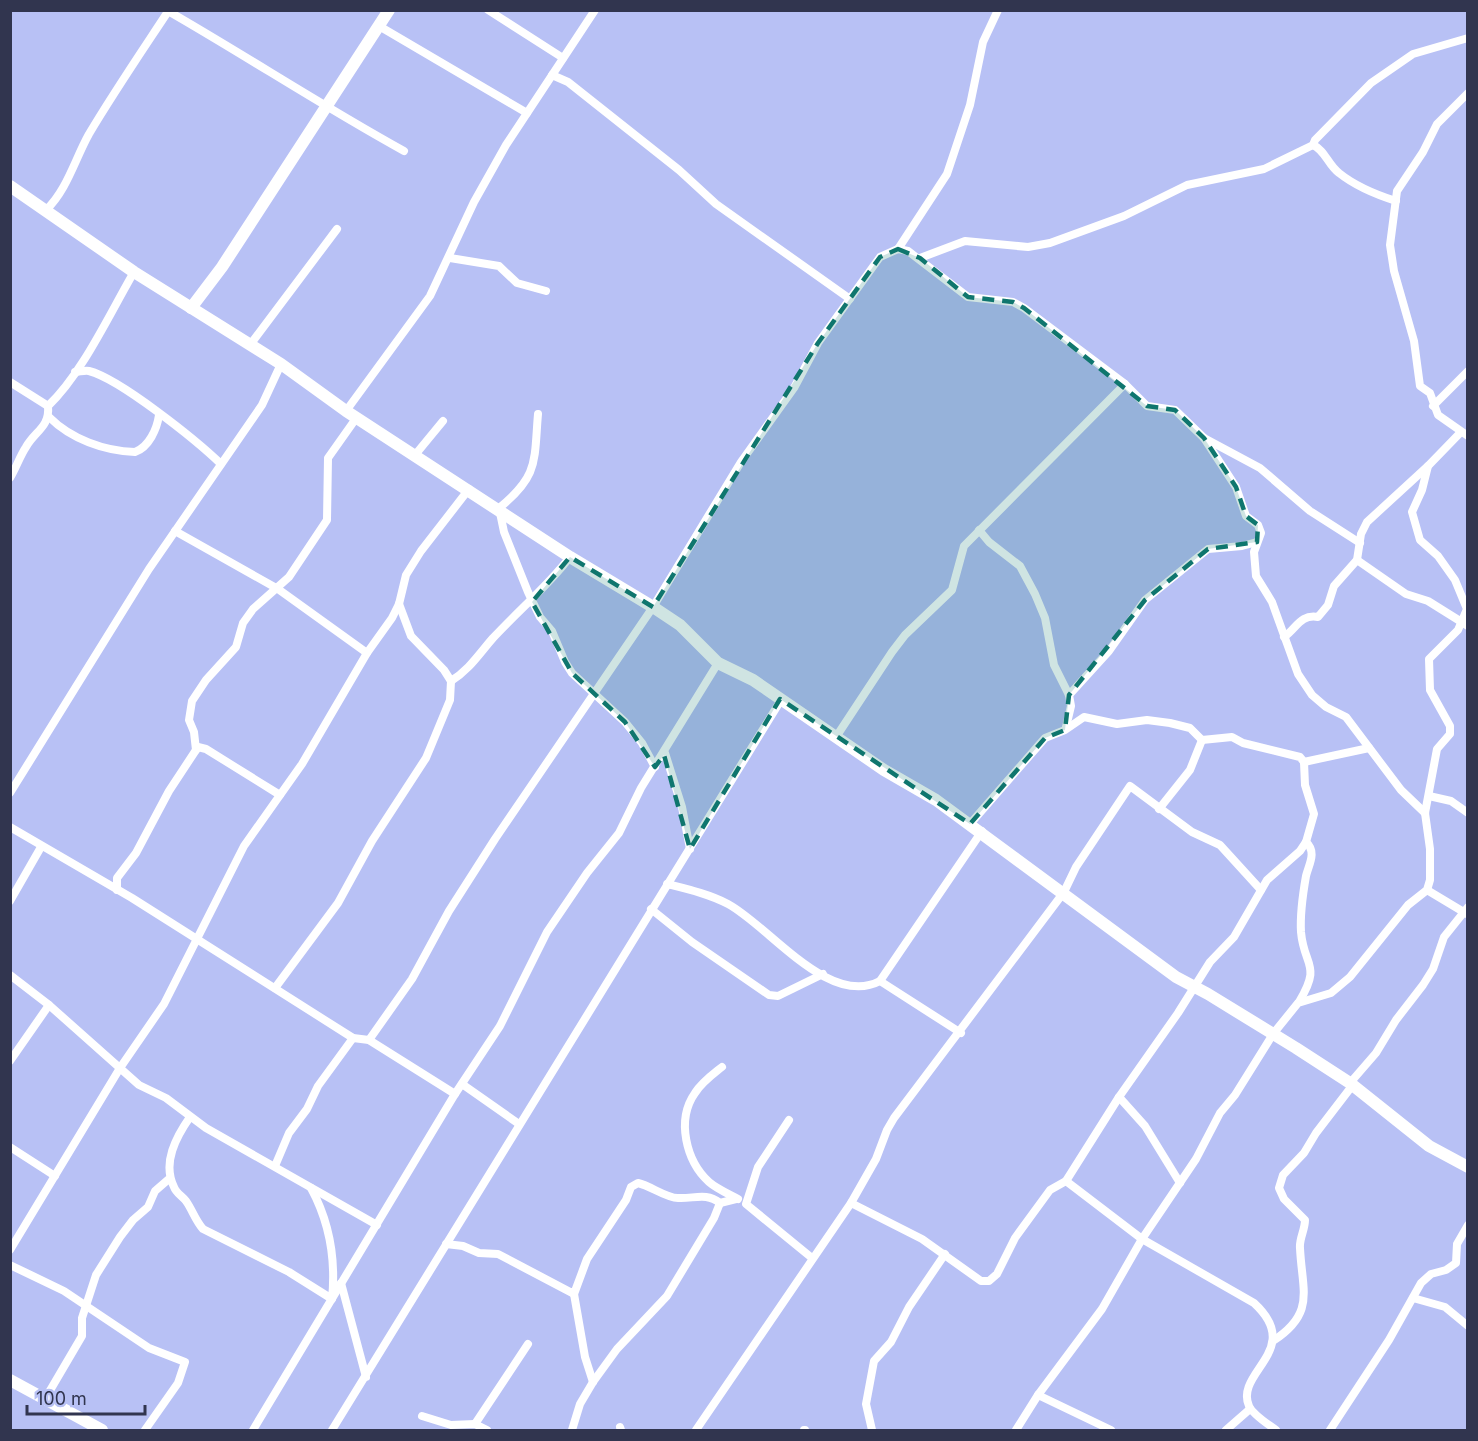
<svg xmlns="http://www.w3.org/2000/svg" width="1478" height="1441" font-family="Inter,sans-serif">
  <rect width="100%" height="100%" fill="#b8c1f5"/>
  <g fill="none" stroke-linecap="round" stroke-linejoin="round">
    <!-- street -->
    <g stroke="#fff" stroke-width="8">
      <polyline points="488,10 563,58"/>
      <path d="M168 11C248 57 324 107 404 151"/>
      <polyline points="379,26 527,113"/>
      <polyline points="552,75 568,82 679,170 716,204 850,299"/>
      <polyline points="1468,93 1437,124 1423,152 1397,191 1390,245 1394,271 1414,341 1420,386 1430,393 1438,415 1468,436"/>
      <path d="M1313 145C1325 150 1328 165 1339 173 1354 185 1377 195 1396 201"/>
      <path d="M46 210C67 190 75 159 89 134 114 92 142 51 169 10"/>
      <polyline points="898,249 947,174 970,105 983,42 998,10"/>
      <polyline points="450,258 499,266 517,283 546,291"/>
      <polyline points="920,258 965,241 1028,247 1050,243 1124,216 1187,185 1264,169 1313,145 1315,140 1371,83 1413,54 1468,38"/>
      <polyline points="250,345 337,229"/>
      <path d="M75 372C79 372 85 370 89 371 120 379 196 440 221 464"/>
      <polyline points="10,382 48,406"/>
      <polyline points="1433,406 1468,371"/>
      <polyline points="346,411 430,296 474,202 506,145 595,10"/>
      <path d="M538 414C534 461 539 476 499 508L504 532 528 592 540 617 552 631 565 662 572 673 625 722 642 743 655 767"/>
      <path d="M49 417C71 439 104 451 135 452 149 447 157 429 159 415"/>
      <polyline points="1204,438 1236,487 1246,516 1258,525 1261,533 1254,552 1256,576 1272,602 1298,674 1312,695 1326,707 1346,717 1401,790 1425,813"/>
      <polyline points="415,455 443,421"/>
      <path d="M10 478C16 468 20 456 26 447 35 431 50 427 48 406 82 374 110 313 134 272"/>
      <polyline points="979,530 989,542 1020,566 1035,594 1045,618 1054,665 1069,695 1071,706 1066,727"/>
      <polyline points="175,531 278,589 367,653"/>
      <polyline points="1357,560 1406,594 1428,601 1468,626"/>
      <path d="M1284 637C1297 628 1300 614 1318 617L1328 605 1334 586 1357 560 1361 534 1367 522 1428 466"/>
      <path d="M451 681C469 670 479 654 493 638 519 610 547 587 570 557"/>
      <polyline points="1069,695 1109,651 1145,600 1208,549 1242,546 1257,542"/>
      <polyline points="836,737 892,652 905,635 952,590 964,546 1125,384"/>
      <polyline points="196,750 198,747 206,749 280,795"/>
      <polyline points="665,753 682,807 690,849"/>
      <polyline points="1304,762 1369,748"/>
      <polyline points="10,793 149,569 262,405 281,364"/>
      <polyline points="1429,796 1451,801 1468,813"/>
      <polyline points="1159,809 1190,770 1202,740"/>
      <polyline points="970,824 1045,738 1065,730 1084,717 1117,724 1147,720 1170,723 1190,728 1202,740"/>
      <polyline points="10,827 132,898 353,1038 369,1040 455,1094"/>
      <path d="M667 884C687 889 709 894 728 904 769 926 829 1008 880 981L982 831"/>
      <polyline points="117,890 117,878 136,853 169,791 196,750 194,732 189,720 192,701 206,680 236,647 243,623 253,609 289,577 327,520 328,458 357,417"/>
      <polyline points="1427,890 1467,914"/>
      <polyline points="10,901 41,847"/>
      <polyline points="651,909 692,942 769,995 778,996 823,974"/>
      <polyline points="10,975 49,1005 139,1085 166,1098 206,1128 377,1225"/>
      <polyline points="880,981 961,1033"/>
      <polyline points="275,988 338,903 372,841 426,758 450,700 451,681 444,670 411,636 399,604"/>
      <path d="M1299 1002C1322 964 1304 967 1301 932 1300 915 1303 893 1306 876 1309 864 1317 852 1306 842"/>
      <polyline points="369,1040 412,979 449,911 495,839 653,607 741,462 794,388 818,343 880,257 898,249 908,251 968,297 1013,302 1024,308 1125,384 1147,406 1175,410 1204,438 1260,468 1310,511 1360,543"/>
      <polyline points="10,1061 49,1005"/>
      <path d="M722 1067C712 1075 702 1082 695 1093 676 1120 686 1161 709 1182 717 1189 729 1194 738 1199"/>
      <polyline points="1350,1083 1376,1053 1396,1020 1423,985 1433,969 1444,937 1468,907"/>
      <polyline points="462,1084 519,1124"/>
      <polyline points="1119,1097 1145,1126 1180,1183"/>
      <path d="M190 1117C176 1137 162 1163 174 1187 176 1193 182 1196 186 1201 193 1211 195 1220 203 1229L289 1272 332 1299C336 1260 330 1223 311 1188"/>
      <polyline points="789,1120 758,1167 746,1204 812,1258"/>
      <polyline points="10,1147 55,1176"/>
      <polyline points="275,1166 289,1133 307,1109 318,1086 353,1038"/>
      <path d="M1066 1181 1142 1239 1254 1303C1305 1350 1234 1372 1249 1406 1253 1415 1268 1424 1276 1430"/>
      <polyline points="851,1203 922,1239 981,1281 989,1281 997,1274 1015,1238 1050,1190 1066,1181 1119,1097 1178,1013 1210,962 1234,937 1267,880 1300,851 1306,842 1314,814 1305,785 1304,762 1300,757 1243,743 1232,737 1202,740"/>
      <path d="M446 1244 463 1246 479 1253 498 1254 574 1294 587 1259 626 1200 631 1187 638 1183C651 1186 666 1198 678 1198 694 1199 706 1192 720 1203L736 1199"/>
      <polyline points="10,1250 120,1068 164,1004 244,846 302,764 367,653 392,618 399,604 406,575 421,551 469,489"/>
      <polyline points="10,1265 64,1291 149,1348 185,1362 178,1383 145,1430"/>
      <polyline points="341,1283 366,1377"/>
      <polyline points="574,1294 585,1357 593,1382"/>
      <polyline points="1413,1298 1445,1307 1468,1326"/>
      <path d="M1273 1341C1316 1313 1302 1291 1300 1248 1299 1239 1305 1230 1305 1220L1284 1199 1279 1188 1283 1175 1304 1153 1316 1133 1352 1086"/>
      <polyline points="1038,1395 1111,1430"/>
      <polyline points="45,1399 82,1336 82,1318 96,1275 120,1237 133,1220 148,1207 155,1191 170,1178"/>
      <polyline points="422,1416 451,1425 475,1424 487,1430"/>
      <polyline points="475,1424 528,1344"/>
      <polyline points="620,1427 621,1430"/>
      <polyline points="253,1430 455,1094 500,1026 547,932 587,873 619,833 641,788 718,663"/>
      <polyline points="332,1430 781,700"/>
      <polyline points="572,1430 580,1404 593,1382 617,1349 667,1296 714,1218 720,1203"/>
      <polyline points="696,1430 851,1203 876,1159 887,1130 894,1118 1064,892 1076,867 1130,786 1192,832 1220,845 1261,890"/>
      <polyline points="804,1430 805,1430"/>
      <polyline points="872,1430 866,1404 874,1361 891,1342 909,1307 945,1254"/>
      <polyline points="1016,1430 1038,1395 1102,1309 1142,1239 1196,1159 1220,1113 1235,1095 1273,1034 1298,1003 1331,993 1350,977 1408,905 1427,890 1430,880 1430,849 1425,813 1437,749 1450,734 1450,726 1430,690 1429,659 1458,630 1467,609 1455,580 1438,556 1420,540 1412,512 1422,490 1428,466 1460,433"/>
      <polyline points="1226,1430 1250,1409"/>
      <polyline points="1330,1430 1389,1340 1421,1283 1431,1274 1446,1270 1456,1263 1457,1244 1468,1225"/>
    </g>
    <!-- secondary -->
    <g stroke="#fff" stroke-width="12">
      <polyline points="10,186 134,272 281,364 346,411 570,557 653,607 680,625 718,663 753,680 884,770 936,800 1176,977 1208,994 1296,1048 1350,1083 1429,1146 1468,1167"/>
      <polyline points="191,308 222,267 389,10"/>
      <polyline points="10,1380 102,1430"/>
    </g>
  </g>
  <!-- marked area -->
  <path fill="#0f766e" fill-opacity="0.2" stroke="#0f766e" stroke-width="4.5" stroke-dasharray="12 8" stroke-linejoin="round" d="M898 249 920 258 968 297 1013 302 1024 308 1147 406 1175 410 1204 438 1236 487 1246 516 1258 525 1257 542 1208 549 1145 600 1069 695 1065 730 1045 738 970 824 780 699 690 849 664 755 655 767 625 722 572 673 532 602 570 557 653 607 818 343 880 257Z"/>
  <!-- border -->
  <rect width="1478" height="1441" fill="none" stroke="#31354f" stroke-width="24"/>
  <!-- scale -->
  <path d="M27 1405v9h118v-9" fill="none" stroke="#31354f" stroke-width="3"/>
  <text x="36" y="1405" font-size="18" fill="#31354f" stroke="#b8c1f5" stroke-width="4.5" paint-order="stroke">100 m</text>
</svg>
